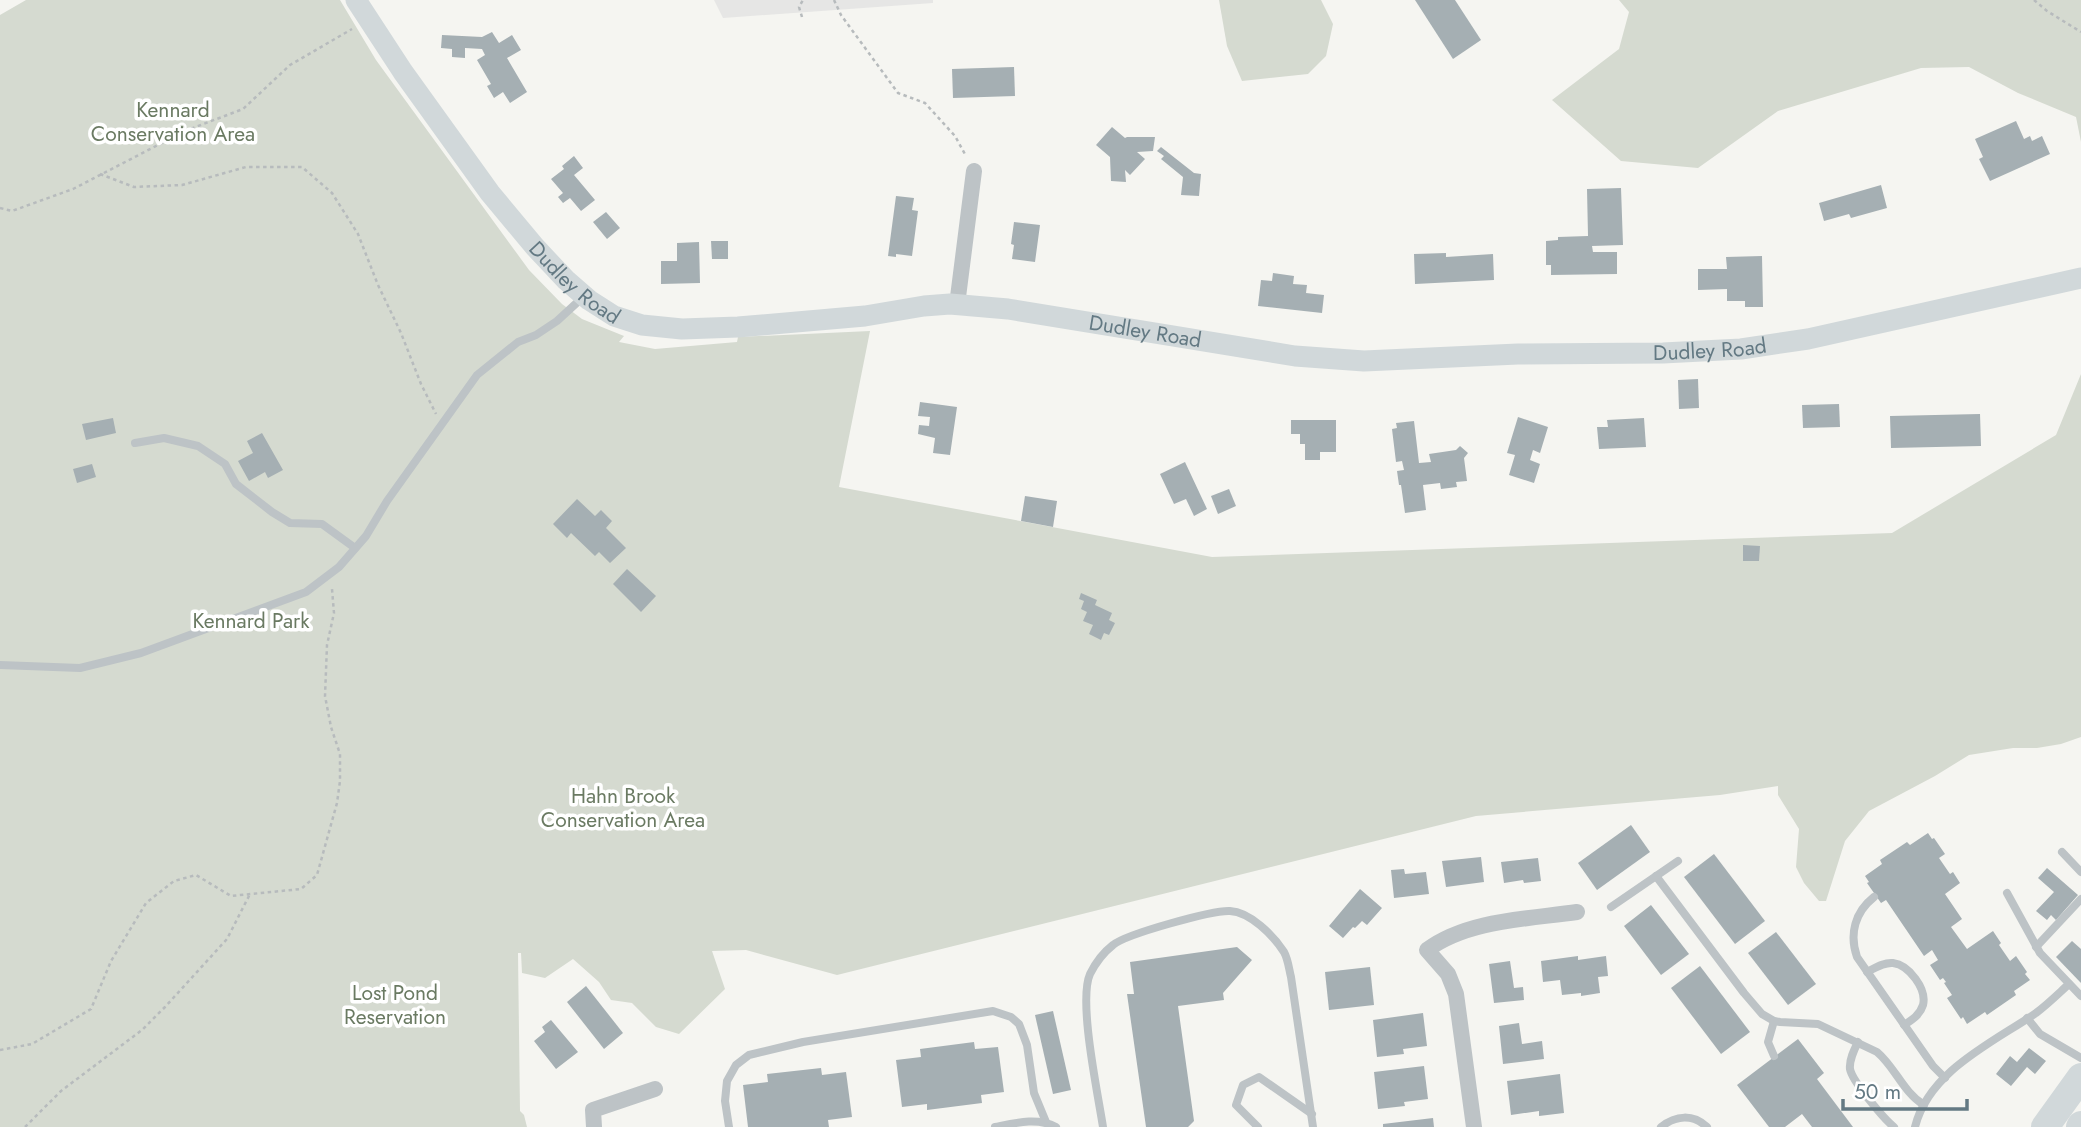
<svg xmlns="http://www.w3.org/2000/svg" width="2081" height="1127" font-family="Jost,sans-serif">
  <rect width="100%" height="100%" fill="#f5f5f1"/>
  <!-- built -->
  <polygon fill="#e6e6e5" points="714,0 933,0 933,3 723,18"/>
  <!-- green -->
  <g fill="#d5dad0">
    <polygon points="26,0 340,0 376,60 529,270 562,304 582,319 624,336 619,342 655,349 737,342 738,337 870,331 839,487 1212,557 1892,533 2056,435 2081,374 2081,737 2061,744 2037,748 2013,748 1969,755 1935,776 1869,811 1845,841 1826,901 1819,901 1804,883 1796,867 1799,829 1778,795 1778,786 1720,795 1476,816 837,975 746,950 712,951 725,989 679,1034 656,1027 632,1003 611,1000 599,982 573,959 545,978 522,973 521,953 518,953 520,1111 524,1115 527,1127 0,1127 0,15"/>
    <polygon points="1219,0 1321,0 1333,24 1326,56 1308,74 1242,81 1227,46"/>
    <polygon points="1619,0 2081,0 2081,142 2076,117 2018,93 1969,67 1921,68 1778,111 1698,168 1621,161 1552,100 1619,49 1629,12"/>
  </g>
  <!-- building -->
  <g fill="#a5afb3">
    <polygon points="1415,0 1455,0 1481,40 1453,59"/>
    <polygon points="492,32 499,43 512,35 521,50 507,58 527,92 510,103 503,92 494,98 487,86 491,84 477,60 485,55 482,49 465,48 465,58 452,57 452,49 441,48 442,35 482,37"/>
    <polygon points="1014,67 1015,96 953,98 952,69"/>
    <polygon points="2016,121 2024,139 2030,136 2032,141 2042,136 2050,154 1990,181 1979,159 1983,157 1975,139"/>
    <polygon points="1112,127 1125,138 1127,137 1155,137 1153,151 1137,152 1145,159 1130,175 1125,170 1126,182 1111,181 1110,157 1096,145"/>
    <polygon points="1161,147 1194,173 1201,174 1199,196 1181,195 1183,177 1161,159 1164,156 1157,151"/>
    <polygon points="574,156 583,168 574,175 595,200 581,211 570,198 563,203 558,197 563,193 551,179 564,169 562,166"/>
    <polygon points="1881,185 1887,208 1851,218 1849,214 1824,221 1819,203"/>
    <polygon points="1621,188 1623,245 1592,246 1593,252 1617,252 1617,274 1551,275 1551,265 1546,265 1546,241 1558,240 1558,237 1588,236 1587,189"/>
    <polygon points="896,196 914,198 912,210 918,211 912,256 896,254 896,257 888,256"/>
    <polygon points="606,212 620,228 607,239 593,222"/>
    <polygon points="1014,222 1040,225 1035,262 1012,259 1014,245 1011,244"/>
    <polygon points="711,241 728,241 728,259 712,259"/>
    <polygon points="699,242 700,283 661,284 661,261 677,261 677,243"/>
    <polygon points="1446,253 1446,257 1493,254 1494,280 1415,284 1414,254"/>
    <polygon points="1762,256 1763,307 1745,307 1745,301 1727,301 1727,289 1698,290 1698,269 1727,269 1726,257"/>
    <polygon points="1273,273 1294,276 1293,284 1307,285 1306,293 1324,295 1322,313 1258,306 1261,280 1272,281"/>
    <polygon points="1698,379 1699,408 1679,409 1678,380"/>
    <polygon points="920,402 957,407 950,455 933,453 935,438 918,434 919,425 929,426 930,417 918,416"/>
    <polygon points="1839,404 1840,427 1803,428 1802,405"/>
    <polygon points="1980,414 1981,446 1891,448 1890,416"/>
    <polygon points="1518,417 1548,427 1540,453 1533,450 1530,460 1540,464 1534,483 1509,475 1515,455 1507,453"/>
    <polygon points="113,418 116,433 86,440 82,424"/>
    <polygon points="1644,418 1646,447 1599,449 1597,427 1608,427 1607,420"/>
    <polygon points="1291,420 1336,420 1336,452 1320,452 1320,460 1305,460 1305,444 1300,444 1300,434 1291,434"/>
    <polygon points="1414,421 1419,463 1431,462 1429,454 1456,450 1460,446 1468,453 1464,458 1467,481 1456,482 1457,487 1441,489 1440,483 1423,485 1426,510 1405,513 1401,485 1399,485 1397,471 1404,470 1402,461 1396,462 1392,429 1397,428 1396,423"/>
    <polygon points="262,433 283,470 268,478 265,472 249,481 238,461 253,453 247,441"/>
    <polygon points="1185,462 1207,509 1194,516 1186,499 1174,504 1160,474"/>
    <polygon points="92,464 96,477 77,483 73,469"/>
    <polygon points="1229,489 1236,506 1218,514 1211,496"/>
    <polygon points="1025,496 1057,501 1053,527 1021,521"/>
    <polygon points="577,499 595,516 601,510 612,521 606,528 626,548 610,563 599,552 595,556 571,533 567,538 553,524"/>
    <polygon points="1743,545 1760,546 1759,561 1743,561"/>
    <polygon points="627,569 656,596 641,612 613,584"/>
    <polygon points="1081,593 1097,600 1095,605 1112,613 1109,620 1115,623 1109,635 1104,633 1101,640 1089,634 1093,625 1083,621 1087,612 1081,609 1084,601 1079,599"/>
    <polygon points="1631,825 1650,852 1597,890 1578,863"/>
    <polygon points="1928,833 1932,839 1934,838 1945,854 1939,858 1950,874 1953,872 1960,883 1945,894 1962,919 1951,927 1967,949 1993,931 2001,943 1999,945 2010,961 2016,956 2027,972 2025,974 2030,980 2014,991 2016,995 1987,1015 1985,1012 1967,1024 1963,1017 1961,1019 1947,998 1952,995 1944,983 1946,982 1943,978 1940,980 1930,965 1938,960 1932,950 1924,956 1886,900 1881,903 1867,883 1869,882 1865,876 1882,864 1880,860 1907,842 1910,845"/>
    <polygon points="1714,854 1765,921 1735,944 1684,877"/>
    <polygon points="1481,857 1484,882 1446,887 1442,861"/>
    <polygon points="1538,858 1541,881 1524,883 1523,880 1504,883 1501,862"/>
    <polygon points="2047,868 2078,895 2056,920 2051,915 2047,920 2036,911 2054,892 2038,878"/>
    <polygon points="1404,869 1405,874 1426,872 1429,894 1394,898 1391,870"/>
    <polygon points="1360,889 1382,908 1367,925 1362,921 1355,928 1353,927 1343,938 1329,926"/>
    <polygon points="1651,905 1689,954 1661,975 1624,926"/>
    <polygon points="1776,932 1816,984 1788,1005 1748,953"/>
    <polygon points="2072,941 2081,949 2081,983 2056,957"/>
    <polygon points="1237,947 1252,960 1223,993 1224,1000 1178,1006 1194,1121 1188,1127 1146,1127 1127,994 1134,994 1130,962"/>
    <polygon points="1578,956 1578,960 1606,956 1608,976 1598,977 1600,993 1581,996 1581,993 1562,995 1560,980 1543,982 1541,961"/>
    <polygon points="1510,961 1514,988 1523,987 1524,1000 1494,1003 1489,964"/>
    <polygon points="1700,966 1750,1032 1721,1054 1671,988"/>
    <polygon points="1370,967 1374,1005 1329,1010 1325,972"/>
    <polygon points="586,986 623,1033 604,1049 567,1002"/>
    <polygon points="1053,1011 1071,1090 1053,1094 1035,1015"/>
    <polygon points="1423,1013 1427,1046 1403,1049 1404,1054 1377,1057 1373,1020"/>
    <polygon points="551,1020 578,1052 556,1069 534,1041 545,1032 542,1027"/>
    <polygon points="1519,1023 1522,1044 1542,1041 1544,1059 1503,1064 1499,1026"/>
    <polygon points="1798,1039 1824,1073 1817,1079 1853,1127 1812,1127 1802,1114 1785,1127 1769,1127 1737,1085"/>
    <polygon points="974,1042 975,1049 998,1047 1004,1092 981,1095 982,1103 927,1110 927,1104 902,1107 896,1060 921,1057 920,1049"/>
    <polygon points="2029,1048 2046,1061 2035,1074 2027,1067 2011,1086 1996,1074 2010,1056 2017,1062"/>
    <polygon points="1424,1066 1428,1099 1404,1102 1405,1106 1378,1109 1374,1072"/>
    <polygon points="821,1068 822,1075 846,1072 852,1117 828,1120 829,1127 748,1127 743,1085 768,1082 767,1074"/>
    <polygon points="1560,1074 1564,1113 1539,1116 1539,1111 1511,1115 1507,1081"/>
    <polygon points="1433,1118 1434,1127 1383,1127 1383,1124"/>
  </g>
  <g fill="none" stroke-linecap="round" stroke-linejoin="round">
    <!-- path -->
    <g stroke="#b7bbbd" stroke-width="2.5" stroke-dasharray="3.5 3.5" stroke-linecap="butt">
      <polyline points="834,0 841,15 898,93 925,103 955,136 966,156"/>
      <polyline points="2034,0 2047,11 2081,32"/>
      <polyline points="802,17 799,7 803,0"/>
      <polyline points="100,174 134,187 182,185 246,167 302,167 332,193 358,234 378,285 401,333 421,384 436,414"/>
      <polyline points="0,208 12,211 73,189 185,131 243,109 290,65 352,29"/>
      <polyline points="0,1050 32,1044 91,1009 111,961 146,903 174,881 196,875 231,896 301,889 317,875 337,803 340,781 340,754 331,727 325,696 327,645 334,613 332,589"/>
      <polyline points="25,1127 61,1091 142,1030 165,1007 227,939 250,894"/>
    </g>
    <!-- lane -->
    <g stroke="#bdc3c6" stroke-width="8">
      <polyline points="135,443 164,438 198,446 225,464 236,484 272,512 290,523 322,524 355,548"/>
      <polyline points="0,665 80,668 141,653 306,592 339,567 366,536 387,501 477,375 518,342 536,335 557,321 582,298"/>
      <polyline points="2062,852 2081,872"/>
      <path d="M1656 876 1744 993 1762 1014 1774 1021 1780 1022 1818 1024 1877 1052C1895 1067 1903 1092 1924 1105"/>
      <polyline points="2007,893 2040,953 2081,996"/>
      <path d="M1874 897C1855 912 1849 934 1857 957L1933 1066 1945 1078"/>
      <polyline points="1611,907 1678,861"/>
      <polyline points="2036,947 2081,899"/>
      <path d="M1867 972C1875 968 1884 962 1893 963 1909 965 1927 989 1923 1005 1920 1015 1912 1020 1904 1025"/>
      <polyline points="2027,1018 2040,1034 2081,1058"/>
      <path d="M1858 1042C1854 1050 1849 1060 1850 1069 1852 1081 1884 1119 1894 1127"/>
      <polyline points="1774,1056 1768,1042 1774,1021"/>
      <polyline points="729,1127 725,1101 727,1081 736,1065 749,1055 803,1042 993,1011 1011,1017 1019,1024 1027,1045 1034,1093 1046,1122"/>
      <path d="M995 1127C1015 1123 1037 1117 1056 1127"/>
      <path d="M1103 1127C1098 1094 1078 1001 1090 974 1095 964 1104 952 1113 945 1126 934 1213 910 1230 911 1250 912 1273 935 1284 952 1288 959 1289 969 1291 977L1313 1127"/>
      <polyline points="1258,1127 1236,1105 1243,1085 1259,1077 1312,1114"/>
      <path d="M1661 1127C1676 1115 1693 1114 1707 1127"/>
      <path d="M1915 1127C1929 1071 1992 1043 2036 1013 2048 1004 2058 994 2069 984"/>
    </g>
    <!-- street -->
    <g stroke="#bdc3c6" stroke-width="16">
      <polyline points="957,305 974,171"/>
      <polyline points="594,1127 593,1110 655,1089"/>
      <path d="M1474 1127 1456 994 1448 974 1427 950C1467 920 1528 919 1577 912"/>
    </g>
    <!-- secondary -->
    <path stroke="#d1d8da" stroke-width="21" id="s1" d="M356 0 403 72 490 193 535 247 566 280 589 300 614 316 642 325 682 329 738 327 865 316 924 306 950 304 1008 309 1295 356 1364 361 1518 354 1663 353 1741 349 1808 339 2081 278"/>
    <!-- highway -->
    <g stroke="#d1d8da" stroke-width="28">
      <polyline points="2045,1127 2081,1077"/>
      <polyline points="2080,1127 2081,1125"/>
    </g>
  </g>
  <g text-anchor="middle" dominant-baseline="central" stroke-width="7" stroke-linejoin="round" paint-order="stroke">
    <!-- park labels -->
    <g font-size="21" fill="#6a7a62" stroke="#fff">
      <text x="173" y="110">Kennard<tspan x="173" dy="24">Conservation Area</tspan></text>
      <text x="251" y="621">Kennard Park</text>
      <text x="623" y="796">Hahn Brook<tspan x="623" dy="24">Conservation Area</tspan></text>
      <text x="395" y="993">Lost Pond<tspan x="395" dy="24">Reservation</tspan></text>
    </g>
    <!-- street labels -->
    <g font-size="21" fill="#637983" stroke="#fff">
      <text stroke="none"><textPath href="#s1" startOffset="359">Dudley Road</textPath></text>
      <text stroke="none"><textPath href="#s1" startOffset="947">Dudley Road</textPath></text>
      <text stroke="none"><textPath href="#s1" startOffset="1514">Dudley Road</textPath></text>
    </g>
  </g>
  <!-- scale -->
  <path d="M1843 1099v10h124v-10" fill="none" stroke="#637983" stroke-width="3.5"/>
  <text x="1854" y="1099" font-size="21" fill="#637983" stroke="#ffffff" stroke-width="5" paint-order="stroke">50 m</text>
</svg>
